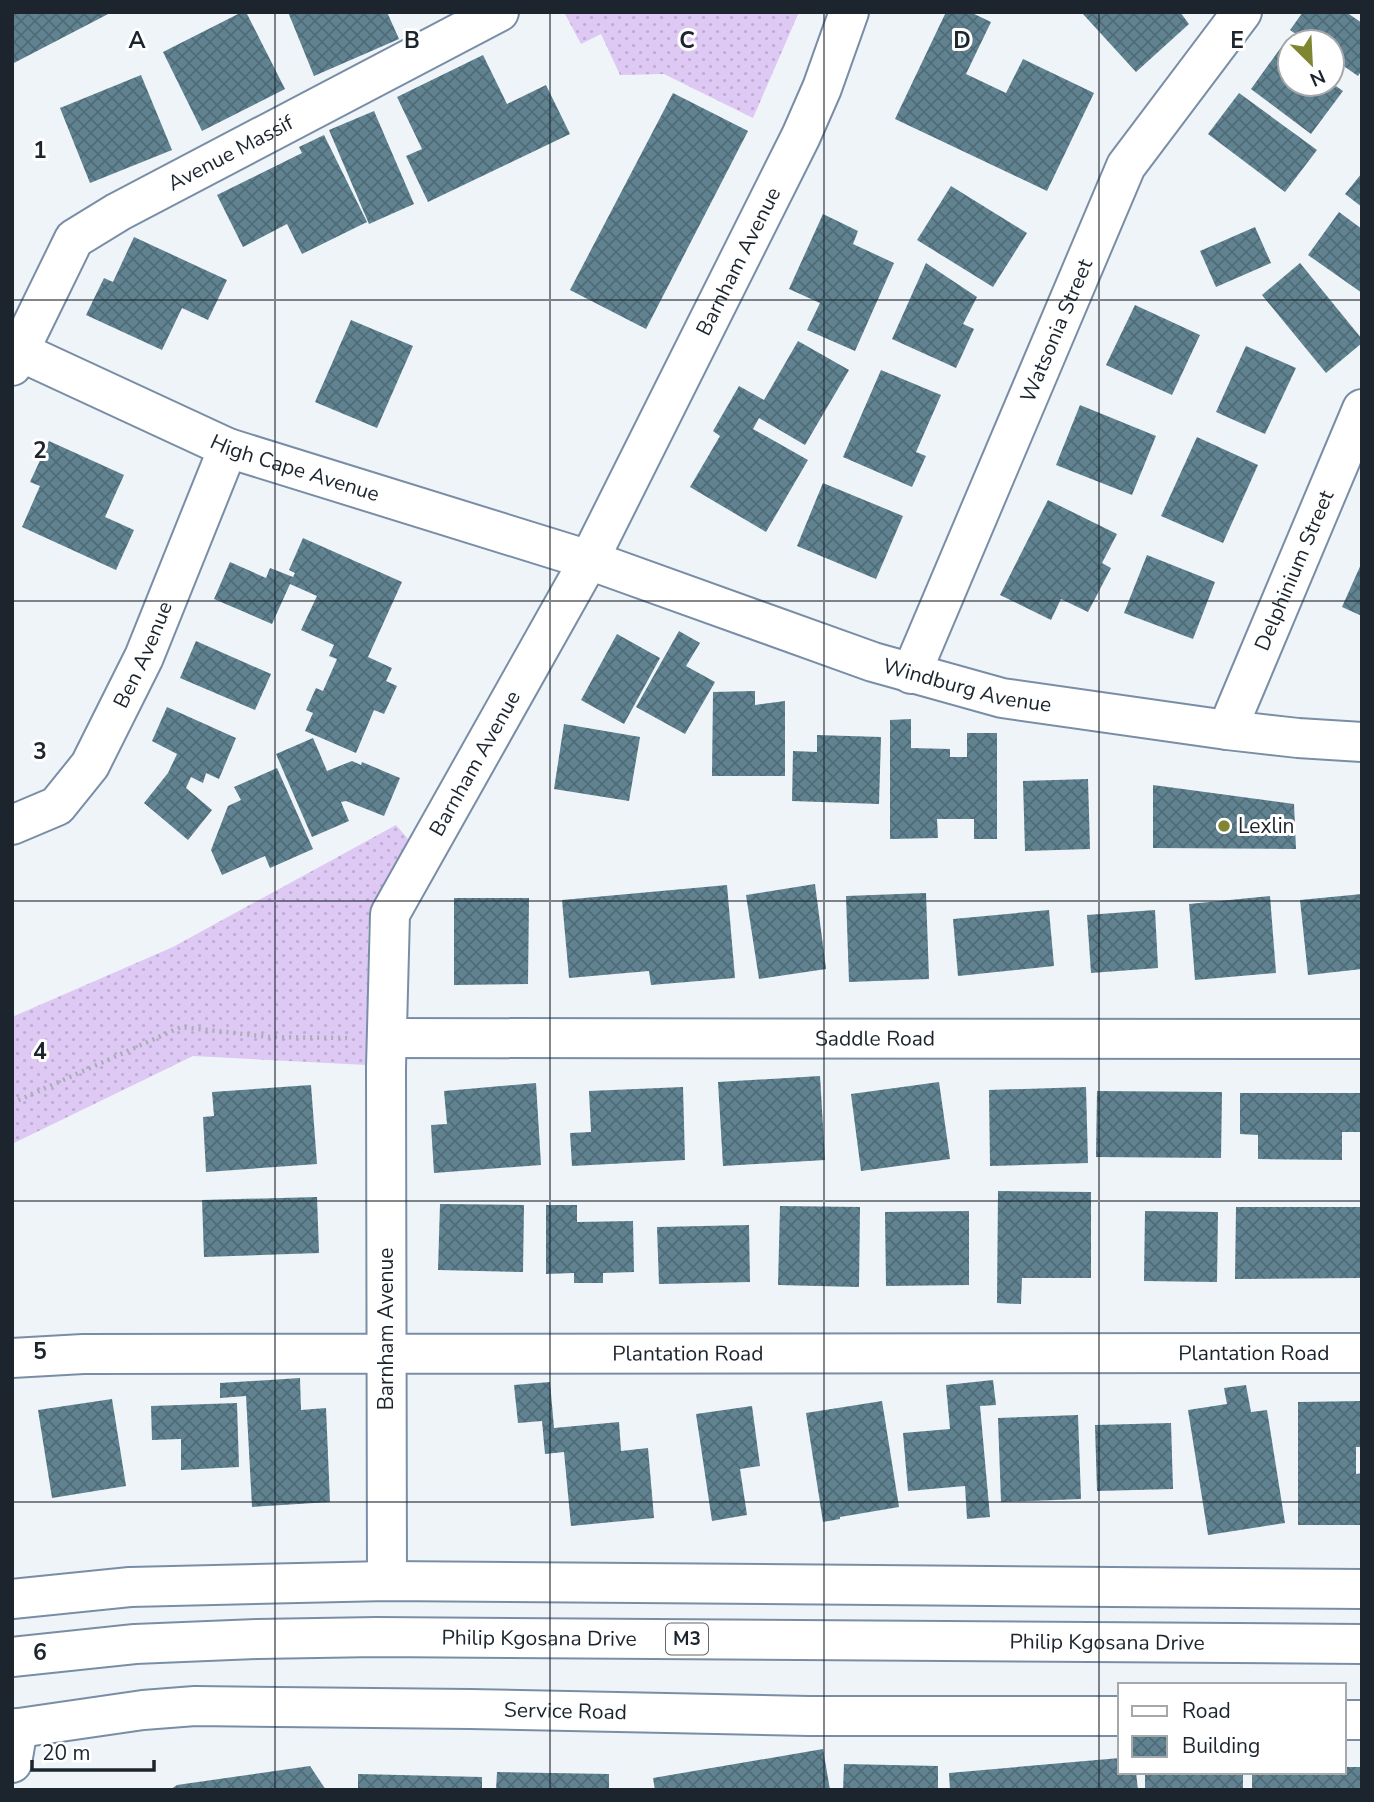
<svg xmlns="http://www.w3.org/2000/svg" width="1374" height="1802" font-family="'Nunito Sans',sans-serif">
  <defs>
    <pattern id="grass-dots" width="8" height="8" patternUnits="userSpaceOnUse" patternTransform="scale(1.75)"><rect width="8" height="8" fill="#dec8f4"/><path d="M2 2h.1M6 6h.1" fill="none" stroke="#beacd2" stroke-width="1.8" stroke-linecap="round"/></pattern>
    <pattern id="building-cross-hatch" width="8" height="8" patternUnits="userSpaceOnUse" patternTransform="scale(1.75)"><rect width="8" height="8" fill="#618391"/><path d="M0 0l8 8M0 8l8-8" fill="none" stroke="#4f6b77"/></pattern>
  </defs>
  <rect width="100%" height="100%" fill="#eff4f9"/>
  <!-- grass -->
  <g fill="url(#grass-dots)">
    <polygon points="564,12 799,12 753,118 664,74 620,75 601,34 581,44"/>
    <polygon points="396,825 408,839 368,928 367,1065 193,1056 12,1144 12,1017 173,947"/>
  </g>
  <!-- building -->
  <g fill="url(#building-cross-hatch)">
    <polygon points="12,12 112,12 12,64"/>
    <polygon points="242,12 246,12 285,89 202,131 163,52"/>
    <polygon points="288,12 387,12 399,39 314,76"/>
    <polygon points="946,12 970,12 991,22 966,74 1006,93 1023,59 1094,93 1047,191 895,119"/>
    <polygon points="1084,12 1180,12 1189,24 1136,72 1082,13"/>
    <polygon points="1303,12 1346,12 1362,23 1362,70 1358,76 1332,58 1332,42 1308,42 1290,30"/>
    <polygon points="1282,46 1290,52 1290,84 1333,84 1343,91 1311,134 1251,89"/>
    <polygon points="483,55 507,104 546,85 570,134 428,202 406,156 422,149 397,97"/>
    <polygon points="141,75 172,150 90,183 60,108"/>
    <polygon points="673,93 748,131 646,329 570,290"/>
    <polygon points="1239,93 1317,150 1285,192 1208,134"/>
    <polygon points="374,111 414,204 369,224 329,130"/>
    <polygon points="324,135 367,222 302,254 287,224 243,247 217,195 302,153 299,147"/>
    <polygon points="1362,173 1362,207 1345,194"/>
    <polygon points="951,186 1027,233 993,287 917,240"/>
    <polygon points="1339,212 1362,229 1362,293 1308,255"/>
    <polygon points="823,214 858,231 853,244 894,263 855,351 807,330 820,303 789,289"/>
    <polygon points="1255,227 1271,263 1216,287 1200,251"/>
    <polygon points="134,237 227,280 208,320 182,308 162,350 86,315 104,278 113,282"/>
    <polygon points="926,263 977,297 963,324 974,329 956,368 892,339"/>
    <polygon points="1300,263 1362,339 1362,343 1326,373 1262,295"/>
    <polygon points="1135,305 1200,335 1172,395 1106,365"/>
    <polygon points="351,320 413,346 377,428 315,402"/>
    <polygon points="798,341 849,370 805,445 759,418 753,429 808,460 766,532 690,487 720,436 713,431 739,386 764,400"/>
    <polygon points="1246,346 1296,368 1265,434 1216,412"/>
    <polygon points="881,370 941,395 916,452 926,456 912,487 843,457"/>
    <polygon points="1080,405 1156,436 1132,495 1056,465"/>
    <polygon points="1197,437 1258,465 1223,543 1161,516"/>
    <polygon points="49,441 124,475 105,517 134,530 116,570 22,527 40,486 30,482"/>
    <polygon points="823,483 903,516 876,579 797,546"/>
    <polygon points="1048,500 1117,534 1102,563 1111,568 1088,612 1061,599 1051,620 1000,595"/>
    <polygon points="303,538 402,582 368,657 392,668 386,681 397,686 384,714 374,710 356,753 305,731 313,713 306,710 316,688 323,691 337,659 329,656 334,645 301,630 317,596 290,584 272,624 214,599 230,562 266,578 270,568 293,577 295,573 289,570"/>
    <polygon points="1147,555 1215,582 1193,639 1124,613"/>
    <polygon points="1362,562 1362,616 1342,607"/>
    <polygon points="679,631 700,643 686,666 715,682 685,734 636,707"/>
    <polygon points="617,634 660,658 624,724 581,700"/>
    <polygon points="196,641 271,674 255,710 180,678"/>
    <polygon points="755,691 755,705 785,701 785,776 712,776 713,692"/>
    <polygon points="167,707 236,738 219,779 206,773 203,783 191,777 186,788 212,810 188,840 144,803 168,773 177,754 152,741"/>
    <polygon points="911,719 911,748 950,749 950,757 967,757 967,733 997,733 997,839 974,839 974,819 937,819 938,838 890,839 890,720"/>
    <polygon points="564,724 640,737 629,801 554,789"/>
    <polygon points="817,735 881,737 879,804 792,801 793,751 817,752"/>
    <polygon points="313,738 327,771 352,761 361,765 362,762 400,778 384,816 346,801 341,802 349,821 312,837 276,754"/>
    <polygon points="277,768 313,849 270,868 265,856 222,875 211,850 228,806 241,800 234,787"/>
    <polygon points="1088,779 1090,849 1025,851 1023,781"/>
    <polygon points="1153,785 1294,804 1296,849 1153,848"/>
    <polygon points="815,884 826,969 759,979 746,895"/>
    <polygon points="727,885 735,978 651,985 649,971 569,978 562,900"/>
    <polygon points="926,893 929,979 849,982 846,896"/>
    <polygon points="1362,894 1362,969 1308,975 1300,900"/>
    <polygon points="1270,896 1276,973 1195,980 1189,904"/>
    <polygon points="454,898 529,898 528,984 454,985"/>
    <polygon points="1049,910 1054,966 958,976 953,919"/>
    <polygon points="1155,910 1158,968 1091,973 1087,915"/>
    <polygon points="820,1076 825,1160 723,1166 718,1082"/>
    <polygon points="939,1082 950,1159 861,1171 851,1094"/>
    <polygon points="536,1083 541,1165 434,1173 431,1125 447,1124 444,1091"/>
    <polygon points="311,1085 317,1164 206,1172 203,1117 214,1116 212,1092"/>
    <polygon points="683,1087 685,1160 572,1166 570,1133 591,1132 589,1091"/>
    <polygon points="1086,1087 1088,1163 990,1166 989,1090"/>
    <polygon points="1097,1091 1222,1092 1221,1158 1096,1157"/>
    <polygon points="1240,1093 1362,1093 1362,1132 1342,1132 1342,1160 1258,1159 1258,1135 1240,1134"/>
    <polygon points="998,1191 1091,1192 1091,1278 1022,1278 1021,1304 997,1303"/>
    <polygon points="317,1197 319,1253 204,1257 202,1200"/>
    <polygon points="440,1204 524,1205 523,1272 438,1270"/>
    <polygon points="546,1205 577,1205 577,1222 633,1221 634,1272 603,1273 603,1283 574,1283 574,1273 546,1274"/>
    <polygon points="780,1206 860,1207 859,1287 778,1285"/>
    <polygon points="1236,1207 1361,1207 1361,1278 1235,1279"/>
    <polygon points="969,1211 969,1285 886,1286 885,1212"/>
    <polygon points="1145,1211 1218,1212 1217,1282 1144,1281"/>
    <polygon points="749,1225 750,1282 659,1284 657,1227"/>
    <polygon points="300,1378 301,1410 326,1408 330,1502 252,1507 246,1396 220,1398 220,1383"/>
    <polygon points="993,1380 996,1405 980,1406 990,1517 967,1519 965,1486 908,1491 903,1433 950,1429 946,1385"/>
    <polygon points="550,1382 554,1428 619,1422 621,1451 648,1448 654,1518 571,1526 564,1452 545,1454 542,1421 518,1423 514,1385"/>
    <polygon points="1246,1385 1251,1412 1267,1410 1285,1523 1208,1535 1188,1410 1227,1404 1224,1388"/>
    <polygon points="112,1399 126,1486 52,1498 38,1410"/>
    <polygon points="882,1401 899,1507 840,1517 840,1519 823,1522 806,1413"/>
    <polygon points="1362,1401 1362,1447 1356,1447 1356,1474 1362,1473 1362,1525 1298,1525 1298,1402"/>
    <polygon points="237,1403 239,1467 181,1470 181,1439 152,1440 151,1406"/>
    <polygon points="752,1406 760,1466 740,1469 747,1515 712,1521 696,1414"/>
    <polygon points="1078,1415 1081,1499 1001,1502 998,1418"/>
    <polygon points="1171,1423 1173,1489 1097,1491 1095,1425"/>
    <polygon points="823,1749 830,1790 655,1790 653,1778"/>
    <polygon points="1120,1758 1120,1772 1136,1772 1138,1790 950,1790 949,1773"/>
    <polygon points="844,1764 938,1766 938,1790 843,1790"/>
    <polygon points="310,1766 326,1790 170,1790 177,1785"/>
    <polygon points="1344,1767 1362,1767 1362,1790 1252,1790 1252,1772 1344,1772"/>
    <polygon points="497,1772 609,1774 609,1790 496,1790"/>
    <rect x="1145" y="1772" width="98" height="18"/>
    <polygon points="358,1774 482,1777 482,1790 358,1790"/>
  </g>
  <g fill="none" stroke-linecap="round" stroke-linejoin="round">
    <!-- minor casing -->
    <g stroke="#798ea6" stroke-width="42">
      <g id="minor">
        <path id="s1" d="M12 348 228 448 589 560 873 662 1002 698 1227 730 1298 738 1362 742"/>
        <path id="s2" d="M12 366 74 239 118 212 499 12"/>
        <path id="s3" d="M911 674 1126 166 1242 12"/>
        <path id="s4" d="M1227 730 1362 409"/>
        <path id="s5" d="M12 825 57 806 90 765 144 657 228 448"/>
        <path id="s6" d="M387 1038 1362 1039"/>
        <path id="s7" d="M12 1358 83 1354 1362 1353"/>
        <path id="s8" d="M387 1581 386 1067 390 914 589 560 801 136 822 88 849 12"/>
        <polyline points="1344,1720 1362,1720"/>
        <path id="s9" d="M12 1729 143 1710 195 1706 470 1709 809 1716H1120"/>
        <polyline points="12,1763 18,1728"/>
      </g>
    </g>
    <!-- major casing -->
    <g stroke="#798ea6" stroke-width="42">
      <g id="major">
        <polyline points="12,1599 130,1587 387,1581 1362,1589"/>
        <path id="s10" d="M12 1657 135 1644 257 1639 377 1637 1362 1644"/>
      </g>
    </g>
    <!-- path -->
    <polyline stroke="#a8aeb5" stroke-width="4.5" stroke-dasharray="2 5" stroke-linecap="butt" points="12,1103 181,1027 270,1037 348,1038"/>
    <!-- minor -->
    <use href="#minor" stroke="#fff" stroke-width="38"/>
    <!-- major -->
    <use href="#major" stroke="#fff" stroke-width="38"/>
  </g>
  <!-- grid -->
  <path fill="none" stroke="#1c252e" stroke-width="2" stroke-opacity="0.55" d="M275 12V1790M550 12V1790M824 12V1790M1099 12V1790M12 300H1362M12 601H1362M12 901H1362M12 1201H1362M12 1502H1362"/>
  <!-- markers -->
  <circle fill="#808531" stroke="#fff" stroke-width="2.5" cx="1224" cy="826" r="7"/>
  <g text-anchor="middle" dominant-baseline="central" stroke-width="6" stroke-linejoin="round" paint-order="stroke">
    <!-- shield labels -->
    <rect fill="#fff" stroke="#60666d" stroke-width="2" x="666" y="1623.5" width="42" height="31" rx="5"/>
    <g font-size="19" font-weight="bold" fill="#1c252e">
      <text x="687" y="1639">M3</text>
    </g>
    <!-- street labels -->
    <g font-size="21" fill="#1c252e" stroke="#fff">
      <text stroke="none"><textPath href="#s2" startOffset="320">Avenue Massif</textPath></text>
      <text stroke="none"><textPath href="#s8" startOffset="1407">Barnham Avenue</textPath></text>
      <text stroke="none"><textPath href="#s3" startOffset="373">Watsonia Street</textPath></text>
      <text stroke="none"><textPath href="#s1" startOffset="308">High Cape Avenue</textPath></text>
      <text stroke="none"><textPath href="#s4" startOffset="173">Delphinium Street</textPath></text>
      <text stroke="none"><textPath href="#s5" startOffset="224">Ben Avenue</textPath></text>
      <text stroke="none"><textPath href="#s1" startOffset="1015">Windburg Avenue</textPath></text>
      <text stroke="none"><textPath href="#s8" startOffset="840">Barnham Avenue</textPath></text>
      <text stroke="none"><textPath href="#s6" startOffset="488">Saddle Road</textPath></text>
      <text transform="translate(386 1329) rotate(-90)">Barnham Avenue</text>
      <text stroke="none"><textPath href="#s7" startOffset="1242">Plantation Road</textPath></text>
      <text stroke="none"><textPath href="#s7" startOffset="676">Plantation Road</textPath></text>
      <text stroke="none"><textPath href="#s10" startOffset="528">Philip Kgosana Drive</textPath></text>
      <text stroke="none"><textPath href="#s10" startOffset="1096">Philip Kgosana Drive</textPath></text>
      <text stroke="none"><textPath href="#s9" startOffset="555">Service Road</textPath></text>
    </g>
    <!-- poi labels -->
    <g font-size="21" fill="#1c252e" stroke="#fff" text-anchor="start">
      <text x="1238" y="826">Lexlin</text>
    </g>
  </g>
  <g font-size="23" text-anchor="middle" font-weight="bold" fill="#1c252e" stroke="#fff" stroke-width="6" stroke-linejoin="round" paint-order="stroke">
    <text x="137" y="48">A</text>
    <text x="412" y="48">B</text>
    <text x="687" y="48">C</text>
    <text x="962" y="48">D</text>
    <text x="1237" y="48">E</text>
    <text x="40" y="158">1</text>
    <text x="40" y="458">2</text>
    <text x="40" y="759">3</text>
    <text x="40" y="1059">4</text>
    <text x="40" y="1359">5</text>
    <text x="40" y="1660">6</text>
  </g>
  <!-- border -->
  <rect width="1374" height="1802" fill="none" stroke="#1c252e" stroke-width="28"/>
  <!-- legend -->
  <rect x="1118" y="1683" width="228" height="91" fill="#ffffff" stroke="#a4a8ab" stroke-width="2"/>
  <rect x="1132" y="1706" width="35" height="10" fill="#ffffff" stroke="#a4a8ab" stroke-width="2"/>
  <text x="1182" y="1718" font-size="21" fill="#1c252e">Road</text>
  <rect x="1132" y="1736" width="35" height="21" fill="url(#building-cross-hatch)" stroke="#a4a8ab" stroke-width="2"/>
  <text x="1182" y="1753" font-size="21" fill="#1c252e">Building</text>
  <!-- north arrow -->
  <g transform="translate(1311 63) rotate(156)"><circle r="33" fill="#ffffff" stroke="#a4a8ab" stroke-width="2"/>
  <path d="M0-5L12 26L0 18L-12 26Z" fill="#808531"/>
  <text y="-10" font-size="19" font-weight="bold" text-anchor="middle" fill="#1c252e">N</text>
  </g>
  <!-- scale -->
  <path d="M32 1760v10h122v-10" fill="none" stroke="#1c252e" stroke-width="3.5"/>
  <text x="42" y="1760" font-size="21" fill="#1c252e" stroke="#ffffff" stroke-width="5" paint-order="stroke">20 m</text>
</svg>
